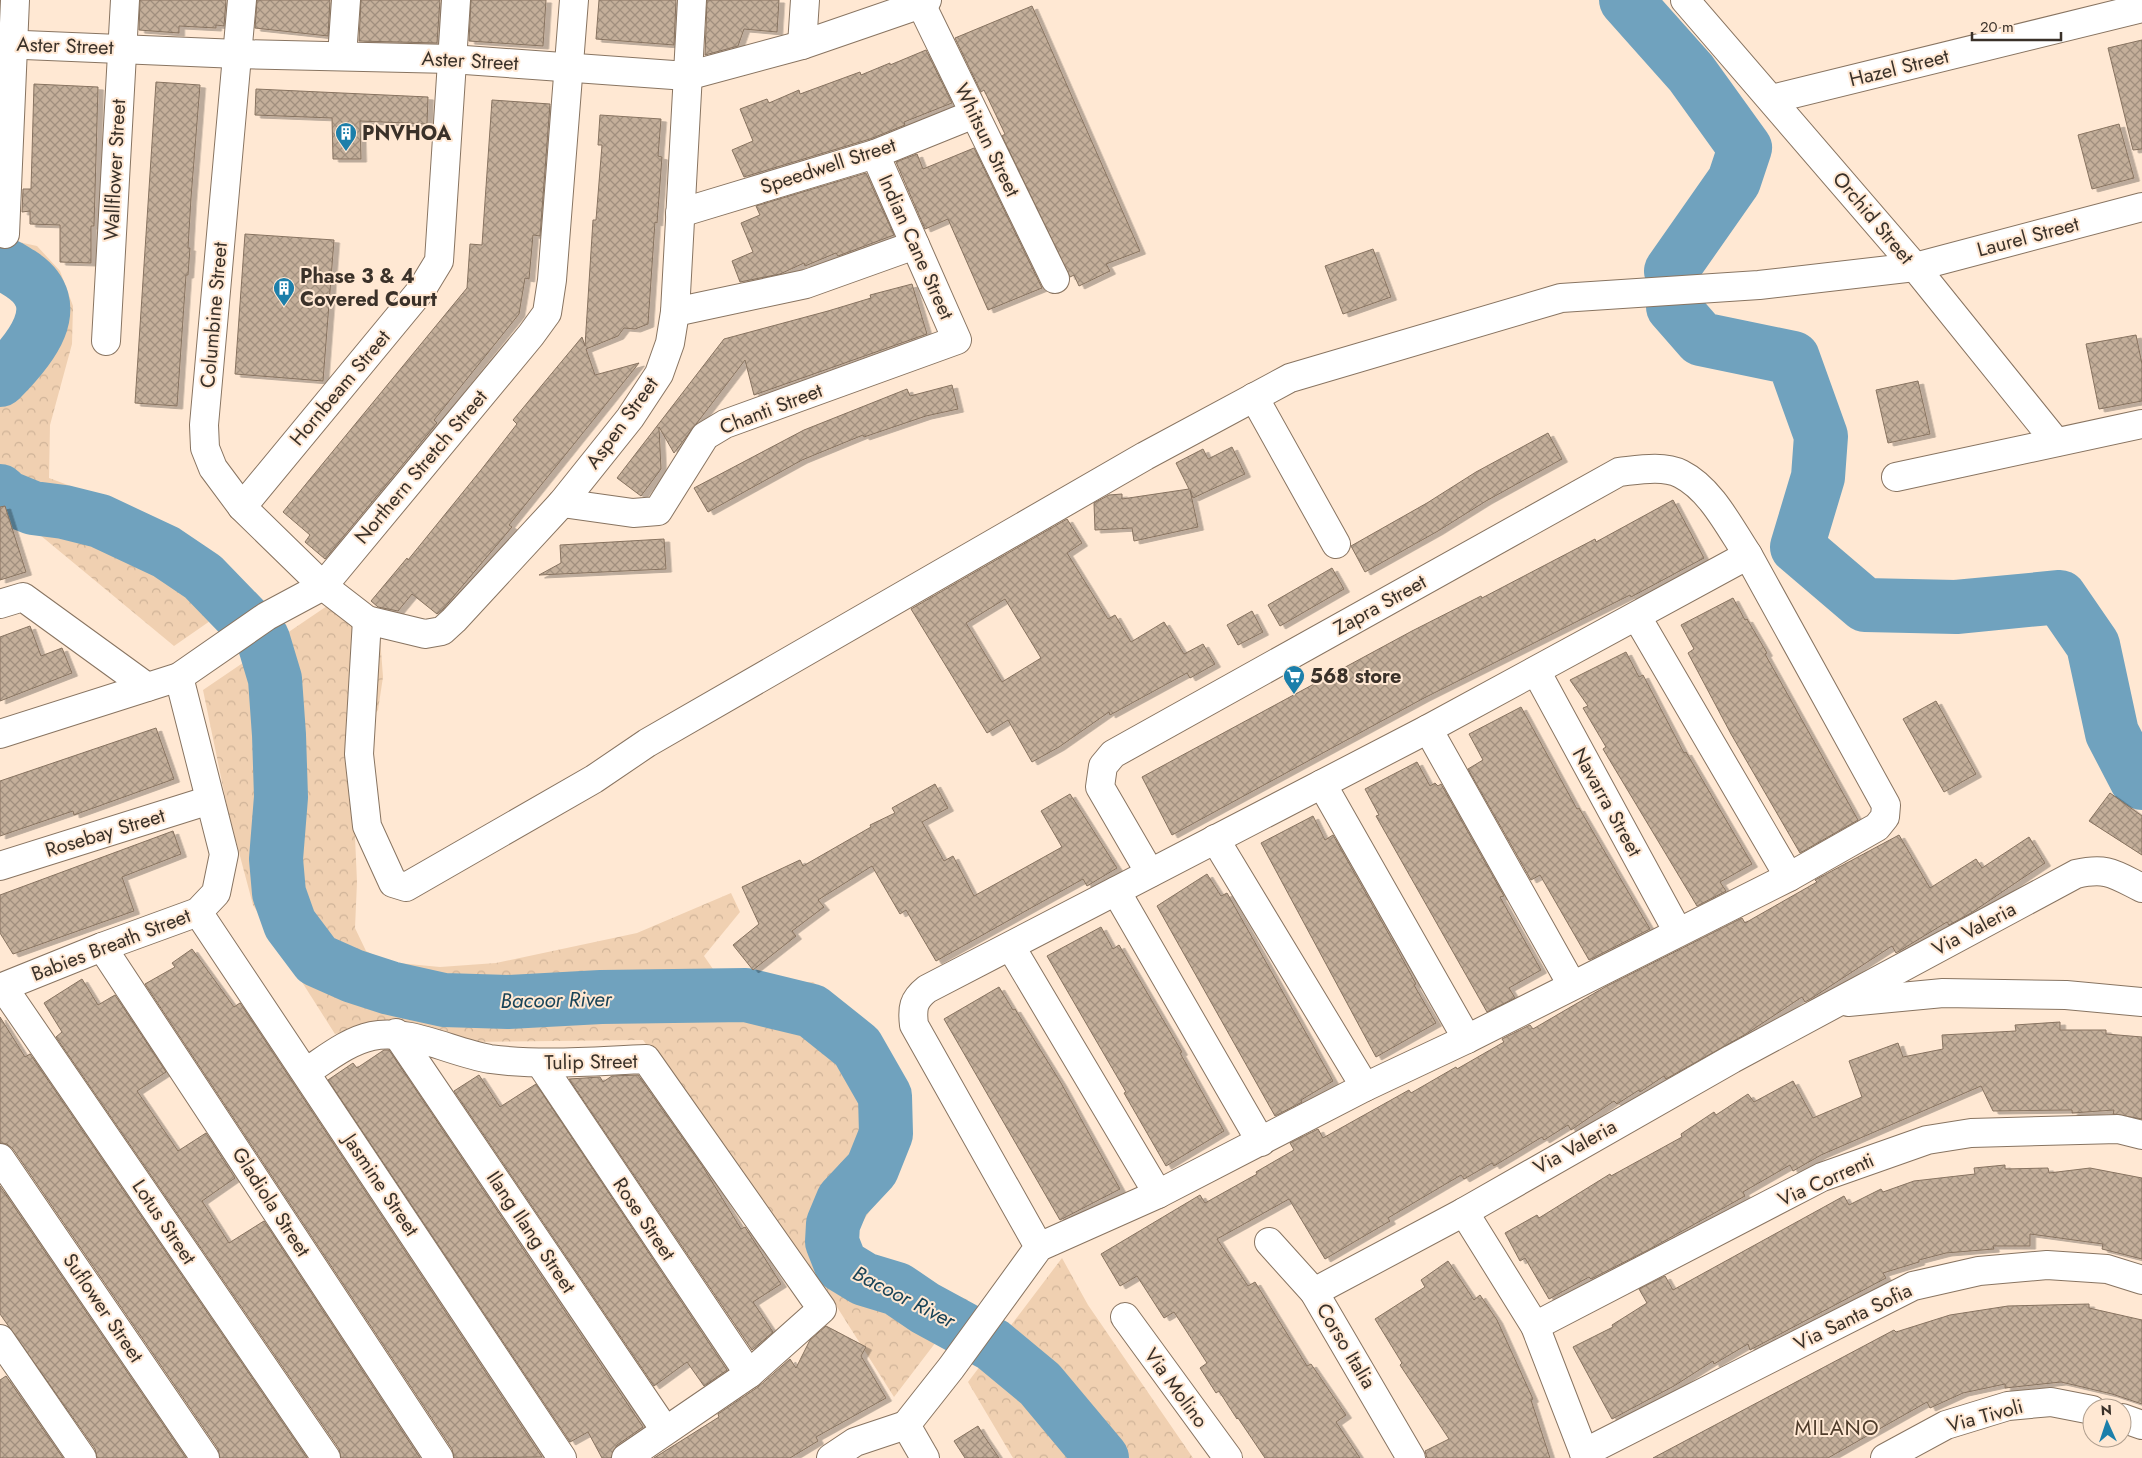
<svg xmlns="http://www.w3.org/2000/svg" width="2142" height="1458" font-family="Jost,sans-serif">
  <defs>
    <pattern id="forest-crowns" width="20" height="18" patternUnits="userSpaceOnUse" patternTransform="scale(1.25)"><rect width="20" height="18" fill="#f0d0b1"/><path d="M2 6a3 3 0 1 1 6 0M12 15a3 3 0 1 1 6 0" fill="none" stroke="#cfb398"/></pattern>
    <pattern id="building-cross-hatch" width="8" height="8" patternUnits="userSpaceOnUse" patternTransform="scale(1.25)"><rect width="8" height="8" fill="#c4af9a"/><path d="M0 0l8 8M0 8l8-8" fill="none" stroke="#a08f7e"/></pattern>
    <filter id="shadow"><feDropShadow dx="5.5" dy="3" stdDeviation="0" flood-color="#0004"/></filter>
  </defs>
  <rect width="100%" height="100%" fill="#ffe8d3"/>
  <!-- forest -->
  <g fill="url(#forest-crowns)">
    <polygon points="0,238 37,246 60,271 73,306 72,344 50,425 49,478 127,507 185,548 246,596 174,646 40,535 0,516 0,350 20,323 18,287 0,285"/>
    <polygon points="327,606 380,637 383,677 378,710 351,745 357,882 355,928 366,951 387,962 440,967 496,963 637,933 731,893 740,912 704,956 724,985 813,982 853,1014 885,1059 908,1110 905,1142 880,1195 860,1226 856,1246 878,1262 968,1300 894,1397 837,1307 643,1040 467,1042 376,1025 335,1034 253,905 228,811 203,690"/>
    <polygon points="1062,1258 1088,1305 1193,1458 1013,1458 968,1382"/>
  </g>
  <g fill="none" stroke-linecap="round" stroke-linejoin="round">
    <!-- river -->
    <g stroke="#70a2be" stroke-width="54">
      <polyline points="1626,0 1691,73 1745,148 1734,181 1671,271"/>
      <path d="M0 263C8 265 14 270 21 274 69 305 29 351 0 380"/>
      <polyline points="1673,307 1701,339 1793,358 1821,436 1818,477 1797,547 1865,605 1956,607 2060,597 2093,645 2112,733 2137,781 2142,783"/>
      <polyline points="0,491 6,497 33,508 64,512 100,521 166,552 203,577 263,639 275,679 279,735 281,797 276,859 279,893 290,924 317,960 353,976 390,988 444,1000 508,1002 601,997 746,995 812,1011 857,1047 885,1096 886,1134 872,1169 843,1200 833,1224 832,1242 841,1265 864,1279 897,1289 925,1308 993,1345 1040,1384 1102,1458"/>
    </g>
  </g>
  <!-- building -->
  <g fill="url(#building-cross-hatch)" stroke="#877360" fill-rule="evenodd" filter="url(#shadow)">
    <polygon points="140,0 226,0 224,26 216,25 216,28 179,26 179,33 139,30"/>
    <polygon points="257,0 330,0 328,36 255,28"/>
    <polygon points="361,0 440,0 437,43 359,41"/>
    <polygon points="471,0 546,0 543,46 469,41"/>
    <polygon points="599,0 676,0 674,45 596,39"/>
    <polygon points="707,0 779,0 777,32 744,29 738,46 705,55"/>
    <polygon points="1032,6 1140,251 1106,264 1110,271 1079,286 1074,275 1070,277 1002,136 1005,134 984,90 981,92 955,38"/>
    <polygon points="2142,40 2142,149 2133,150 2108,48"/>
    <polygon points="926,50 952,103 904,122 905,125 870,139 744,177 732,150 753,141 740,109 767,99 769,103 799,90 800,94 860,72 861,75 890,63 890,65"/>
    <polygon points="156,82 200,85 191,198 188,248 190,248 188,275 186,275 177,406 135,403"/>
    <polygon points="34,84 98,87 94,226 91,226 91,263 60,262 60,225 30,224 30,211 22,212 23,189 31,189"/>
    <polygon points="256,89 428,97 427,124 360,121 361,159 333,159 332,118 255,115"/>
    <polygon points="492,100 550,104 540,236 533,235 529,279 525,278 519,314 434,420 437,423 325,559 305,542 310,535 283,512 467,288 470,244 482,245"/>
    <polygon points="600,115 661,119 658,156 662,157 657,223 655,222 648,324 635,329 624,328 618,336 586,349 595,375 639,363 509,525 512,527 443,609 437,614 412,594 398,611 378,607 371,601 407,558 408,560 481,470 517,424 513,420 582,337 585,346 593,220 596,220 602,145 598,145"/>
    <polygon points="2119,124 2134,178 2092,189 2078,135"/>
    <polygon points="974,148 1042,288 988,310 948,219 925,229 896,162 917,154 923,169"/>
    <polygon points="866,173 894,235 838,256 836,253 805,266 804,263 780,274 740,282 732,261 753,252 741,223 760,215 756,206"/>
    <polygon points="245,234 334,240 323,381 235,374"/>
    <polygon points="1373,249 1391,297 1343,314 1325,266"/>
    <polygon points="912,284 927,334 754,395 745,360 674,453 659,427 661,469 641,496 617,478 724,339 828,311 871,298 870,295"/>
    <polygon points="2136,335 2142,364 2142,401 2099,409 2086,344"/>
    <polygon points="1918,381 1930,434 1888,443 1876,390"/>
    <polygon points="952,385 958,409 926,416 864,437 863,435 802,460 708,512 694,488 804,430 907,389 910,396"/>
    <polygon points="1548,433 1562,459 1486,501 1438,531 1365,572 1351,546 1427,503 1476,472"/>
    <polygon points="1232,447 1245,474 1193,498 1190,490 1198,527 1134,541 1132,528 1095,530 1094,503 1109,495 1122,494 1122,499 1189,489 1176,463 1203,449 1208,459"/>
    <polygon points="1673,500 1704,558 1631,597 1630,595 1424,698 1172,835 1142,777 1412,631 1481,596 1482,598 1595,539 1596,542"/>
    <polygon points="5,506 26,572 0,580 0,507"/>
    <path d="M1067 519 1082 543 1067 553 1108 619 1115 615 1131 642 1164 622 1184 654 1203 644 1215 664 1190 678 1187 673 1110 715 1109 712 1059 747 1032 762 1008 720 987 733 911 609ZM1005 599 1041 658 1002 682 966 623Z"/>
    <polygon points="664,539 666,569 539,575 561,563 560,545"/>
    <polygon points="1332,568 1344,589 1280,626 1268,605"/>
    <polygon points="1733,598 1745,620 1747,619 1767,653 1765,654 1858,820 1800,853 1731,734 1688,653 1694,649 1681,625"/>
    <polygon points="1252,611 1263,632 1238,645 1227,625"/>
    <polygon points="30,626 41,656 62,648 72,673 0,701 0,637"/>
    <polygon points="1626,652 1639,677 1643,675 1684,753 1686,752 1752,864 1720,882 1726,891 1697,906 1603,749 1606,747 1583,708 1588,706 1570,680"/>
    <polygon points="1936,701 1976,774 1944,792 1903,719"/>
    <polygon points="1521,707 1577,809 1579,808 1650,929 1589,960 1540,875 1531,880 1468,769 1483,760 1469,734"/>
    <polygon points="156,728 174,779 74,815 73,811 0,836 0,781"/>
    <polygon points="1417,762 1430,786 1435,783 1438,786 1441,784 1504,896 1500,897 1541,970 1509,988 1515,998 1487,1012 1376,816 1379,815 1365,789"/>
    <polygon points="935,784 948,808 922,822 944,861 953,856 974,896 1062,847 1041,811 1070,794 1117,868 1087,886 1083,879 936,961 906,910 900,914 872,866 818,900 824,907 792,931 796,936 753,970 733,945 759,924 742,887 800,860 803,866 871,827 870,825 895,813 892,808"/>
    <polygon points="2110,793 2142,816 2142,855 2089,821"/>
    <polygon points="1313,816 1325,840 1333,835 1395,945 1416,984 1414,985 1436,1023 1376,1057 1261,843"/>
    <polygon points="173,831 181,854 122,877 134,911 13,954 0,933 0,895"/>
    <polygon points="1899,835 1930,888 1976,859 1982,868 2029,837 2045,863 1971,913 1949,925 1947,922 1896,953 1892,946 1812,998 1805,1002 1802,997 1746,1034 1666,1079 1664,1076 1640,1092 1639,1090 1617,1104 1614,1101 1571,1130 1568,1125 1544,1140 1542,1137 1494,1166 1492,1163 1464,1179 1461,1175 1388,1218 1390,1221 1325,1259 1289,1199 1217,1239 1248,1286 1255,1282 1307,1366 1311,1364 1346,1415 1336,1422 1360,1458 1265,1458 1238,1418 1237,1419 1219,1391 1216,1393 1200,1368 1207,1363 1174,1312 1164,1318 1137,1276 1120,1286 1101,1254 1200,1195 1205,1203 1257,1174 1256,1172 1294,1150 1290,1143 1318,1129 1323,1138 1409,1090 1411,1093 1456,1067 1457,1069 1504,1042 1502,1039 1530,1025 1533,1029 1605,987 1742,918 1745,923 1817,882 1815,880"/>
    <polygon points="1207,874 1221,896 1227,893 1333,1081 1301,1100 1302,1102 1275,1116 1157,906"/>
    <polygon points="1101,927 1113,949 1119,945 1182,1052 1180,1053 1224,1131 1166,1166 1124,1093 1126,1092 1047,956"/>
    <polygon points="192,949 234,1007 240,1003 542,1457 454,1458 452,1449 145,984 175,967 172,963"/>
    <polygon points="82,979 98,1005 115,995 166,1072 137,1091 178,1151 206,1133 235,1178 202,1201 229,1243 264,1221 420,1458 341,1458 339,1449 56,1037 62,1032 44,1003"/>
    <polygon points="999,987 1013,1010 1015,1009 1061,1083 1120,1189 1060,1220 944,1019"/>
    <polygon points="0,1017 25,1057 30,1054 307,1458 220,1458 218,1449 13,1149 7,1144 0,1143"/>
    <polygon points="2060,1022 2060,1030 2106,1030 2106,1034 2142,1037 2142,1119 2113,1114 2114,1110 2072,1113 2072,1110 1993,1111 1981,1086 1821,1155 1793,1171 1790,1165 1743,1192 1745,1196 1650,1249 1591,1279 1589,1277 1549,1299 1525,1258 1520,1261 1505,1233 1537,1215 1539,1218 1610,1174 1611,1176 1682,1137 1681,1134 1714,1112 1716,1115 1748,1094 1754,1102 1793,1081 1813,1118 1862,1097 1849,1061 1898,1043 1903,1057 1943,1049 1942,1035 2016,1031 2015,1025"/>
    <polygon points="384,1050 389,1050 643,1427 617,1445 611,1458 602,1458 588,1432 570,1442 328,1080 353,1063 357,1068"/>
    <polygon points="479,1075 500,1107 536,1084 727,1370 704,1386 687,1362 654,1386 454,1091"/>
    <polygon points="638,1075 703,1167 741,1229 745,1227 781,1284 753,1302 773,1332 752,1350 569,1079 600,1077 603,1082 612,1076"/>
    <polygon points="2005,1165 2005,1169 2048,1168 2049,1173 2090,1168 2142,1178 2142,1259 2102,1249 2103,1244 2030,1234 2030,1246 1993,1246 1994,1249 1946,1253 1919,1260 1919,1262 1883,1273 1886,1278 1750,1350 1748,1344 1714,1364 1713,1361 1674,1386 1612,1419 1573,1347 1613,1327 1612,1325 1647,1303 1639,1289 1665,1276 1673,1290 1844,1196 1849,1205 1881,1189 1883,1192 1914,1181 1975,1174 1974,1168"/>
    <polygon points="0,1186 186,1458 97,1458 95,1449 0,1314"/>
    <polygon points="1448,1261 1474,1300 1480,1295 1497,1320 1533,1399 1531,1400 1550,1458 1427,1458 1425,1451 1449,1439 1400,1365 1402,1363 1375,1319 1425,1287 1421,1280"/>
    <polygon points="2089,1304 2089,1308 2142,1320 2142,1404 2112,1394 2061,1382 2005,1388 2005,1384 1963,1393 1930,1408 1927,1402 1828,1458 1653,1458 1894,1330 1896,1332 1950,1315 2008,1306"/>
    <polygon points="826,1326 866,1347 861,1356 886,1398 816,1437 818,1441 790,1458 654,1458 719,1417 718,1414 758,1387 790,1359 796,1368 810,1340"/>
    <polygon points="6,1376 63,1458 0,1458 0,1380"/>
    <polygon points="978,1426 984,1436 999,1458 965,1458 954,1441"/>
  </g>
  <g fill="none" stroke-linecap="round" stroke-linejoin="round">
    <!-- minor casing -->
    <g stroke="#887461" stroke-width="30">
      <g id="minor">
        <polyline points="242,0 204,425 205,448 213,468 242,507 323,586 367,620 425,634 442,631 454,620 562,503 630,418 659,374 670,343 675,312 692,0"/>
        <polyline points="921,0 921,4 1055,279"/>
        <polyline points="1685,0 1915,267 2056,442"/>
        <polyline points="0,44 238,54 451,59 687,76 802,45 921,4 927,0"/>
        <polyline points="802,45 805,0"/>
        <polyline points="342,56 346,0"/>
        <polyline points="1772,99 2142,8"/>
        <polyline points="680,213 875,154 974,114"/>
        <polyline points="5,234 15,0"/>
        <polyline points="675,312 806,284 915,245"/>
        <polyline points="106,341 125,0"/>
        <polyline points="1254,397 1336,544"/>
        <polyline points="1896,477 2142,424"/>
        <polyline points="562,503 633,513 658,511 705,436 725,424 957,340 875,154"/>
        <polyline points="242,507 422,289 439,261 456,0"/>
        <polyline points="0,604 23,597 147,687"/>
        <polyline points="1637,617 1789,877"/>
        <polyline points="367,620 359,754 367,826 393,883 406,887 594,779 647,743 1145,456 1290,378 1561,298 1759,285 1915,267 2142,207"/>
        <polyline points="1536,671 1678,932"/>
        <polyline points="1428,729 1572,985"/>
        <polyline points="0,734 179,677 267,616 323,586 531,335 547,313 552,280 574,0"/>
        <polyline points="1322,784 1467,1039"/>
        <polyline points="1215,839 1365,1087"/>
        <polyline points="0,866 210,800"/>
        <path d="M1150 873 1100 787 1103 766 1113 754 1619 472C1638 470 1663 465 1681 474 1711 489 1730 528 1748 555"/>
        <polyline points="1116,891 1261,1142"/>
        <polyline points="198,912 562,1458"/>
        <polyline points="102,947 439,1458"/>
        <polyline points="1011,947 1158,1194"/>
        <polyline points="3,987 326,1458"/>
        <polyline points="0,988 102,947 198,912 216,893 224,854 179,677"/>
        <polyline points="1848,1002 1943,993 2066,995 2142,1002"/>
        <polyline points="396,1033 665,1430"/>
        <polyline points="540,1063 749,1374"/>
        <path d="M306 1072C326 1059 348 1041 372 1036 409 1028 453 1053 490 1059 542 1066 594 1061 646 1059L822 1309 749 1374 626 1458"/>
        <polyline points="0,1158 205,1458"/>
        <polyline points="1464,1212 1535,1326 1586,1458"/>
        <polyline points="1269,1242 1314,1292 1411,1458"/>
        <path d="M1314 1292 1464 1212 1732 1059 2076 874C2107 867 2114 874 2142 888"/>
        <polyline points="1125,1317 1228,1458"/>
        <polyline points="1535,1326 1822,1177 1927,1140 1971,1133 2118,1129 2142,1135"/>
        <polyline points="0,1339 82,1458"/>
        <polyline points="2122,1418 2142,1425"/>
        <path d="M906 1425 951 1368 1039 1247 1158 1194 1365 1087 1467 1039 1789 877 1877 827 1885 817 1886 805 1748 555 1428 729 927 989C913 1000 912 1008 914 1025L1039 1247"/>
        <polyline points="906,1425 925,1458"/>
        <polyline points="1584,1453 1913,1286 1979,1271 2047,1265 2107,1269 2142,1280"/>
        <polyline points="831,1458 855,1442 906,1425"/>
        <polyline points="1885,1458 1946,1425 2008,1406 2051,1402 2092,1410"/>
      </g>
    </g>
    <!-- minor -->
    <use href="#minor" stroke="#fff" stroke-width="28"/>
  </g>
  <!-- icons -->
  <defs>
    <g id="building-pin" transform="scale(1.125)"><path d="M0 17L-7.5 6A9.5 9.5 0 1 1 7.5 6Z" fill="#1c7faa" stroke="#ffe8d3"/><path d="M-4-6H4V6H1V3H-1V6H-4ZM-2.5-4.3h1.7v1.8h-1.7ZM.8-4.3h1.7v1.8H.8ZM-2.5-1h1.7V.8h-1.7ZM.8-1h1.7V.8H.8Z" fill="#fff"/></g>
    <g id="supermarket-pin" transform="scale(1.125)"><path d="M0 17L-7.5 6A9.5 9.5 0 1 1 7.5 6Z" fill="#1c7faa" stroke="#ffe8d3"/><path d="M-6-5.5h2.5l.6 2H6L4.5 2H-2.5L-4.4-4H-6ZM-1.5 3.2a1.3 1.3 0 1 0 .1 0ZM3 3.2a1.3 1.3 0 1 0 .1 0Z" fill="#fff"/></g>
  </defs>
  <g fill-rule="evenodd">
    <use href="#building-pin" x="346" y="133"/>
    <use href="#building-pin" x="284" y="288"/>
    <use href="#supermarket-pin" x="1294" y="676"/>
  </g>
  <g text-anchor="middle" dominant-baseline="central" stroke-width="4" stroke-linejoin="round" paint-order="stroke">
    <!-- street labels -->
    <g font-size="20" fill="#3a3129" stroke="#ffe8d3">
      <text transform="translate(65 46) rotate(2)">Aster Street</text>
      <text transform="translate(470 61) rotate(3)">Aster Street</text>
      <text transform="translate(1899 68) rotate(-14)">Hazel Street</text>
      <text transform="translate(987 140) rotate(64)">Whitsun Street</text>
      <text transform="translate(828 166) rotate(-18)">Speedwell Street</text>
      <text transform="translate(115 170) rotate(-87)">Wallflower Street</text>
      <text transform="translate(1873 218) rotate(50)">Orchid Street</text>
      <text transform="translate(2028 237) rotate(-15)">Laurel Street</text>
      <text transform="translate(916 247) rotate(66)">Indian Cane Street</text>
      <text transform="translate(214 315) rotate(-85)">Columbine Street</text>
      <text transform="translate(340 388) rotate(-50)">Hornbeam Street</text>
      <text transform="translate(771 409) rotate(-21)">Chanti Street</text>
      <text transform="translate(622 423) rotate(-54)">Aspen Street</text>
      <text transform="translate(421 467) rotate(-50)">Northern Stretch Street</text>
      <text transform="translate(1380 605) rotate(-29)">Zapra Street</text>
      <text transform="translate(1607 802) rotate(61)">Navarra Street</text>
      <text transform="translate(105 833) rotate(-17)">Rosebay Street</text>
      <text transform="translate(1974 929) rotate(-28)">Via Valeria</text>
      <text transform="translate(111 945) rotate(-21)">Babies Breath Street</text>
      <text transform="translate(591 1062) rotate(-1)">Tulip Street</text>
      <text transform="translate(1575 1147) rotate(-29)">Via Valeria</text>
      <text transform="translate(1826 1180) rotate(-24)">Via Correnti</text>
      <text transform="translate(381 1185) rotate(56)">Jasmine Street</text>
      <text transform="translate(271 1202) rotate(57)">Gladiola Street</text>
      <text transform="translate(644 1219) rotate(56)">Rose Street</text>
      <text transform="translate(164 1222) rotate(56)">Lotus Street</text>
      <text transform="translate(531 1232) rotate(56)">Ilang Ilang Street</text>
      <text transform="translate(103 1308) rotate(56)">Suflower Street</text>
      <text transform="translate(1853 1317) rotate(-26)">Via Santa Sofia</text>
      <text transform="translate(1346 1346) rotate(59)">Corso Italia</text>
      <text transform="translate(1176 1388) rotate(54)">Via Molino</text>
      <text transform="translate(1985 1416) rotate(-15)">Via Tivoli</text>
    </g>
    <!-- poi labels -->
    <g font-size="20" font-weight="bold" fill="#3a3129" stroke="#ffe8d3" text-anchor="start">
      <text x="362" y="133">PNVHOA</text>
      <text x="300" y="276">Phase 3 &amp; 4<tspan x="300" dy="23">Covered Court</tspan></text>
      <text x="1310" y="676">568 store</text>
    </g>
    <!-- water labels -->
    <g font-size="21" font-style="italic" fill="#194357" stroke="#ffe8d3">
      <text transform="translate(556 1000) rotate(-1)">Bacoor River</text>
      <text transform="translate(904 1297) rotate(27)">Bacoor River</text>
    </g>
    <!-- neighbourhood labels -->
    <g font-size="21" letter-spacing="1" fill="#4e3c2b" stroke="#ffe8d3">
      <text x="1837" y="1428">MILANO</text>
    </g>
  </g>
  <!-- north arrow -->
  <g transform="translate(2107 1423) rotate(357)"><circle r="24" fill="#ffe8d3" stroke="#b09f8f"/>
  <path d="M0-4L9 19L0 12L-9 19Z" fill="#1c7faa"/>
  <text y="-8" font-size="14" font-weight="bold" text-anchor="middle" fill="#3a3129">N</text>
  </g>
  <!-- scale -->
  <path d="M1972 32v8h89v-8" fill="none" stroke="#3a3129" stroke-width="2.5"/>
  <text x="1980" y="32" font-size="15" fill="#3a3129" stroke="#ffe8d3" stroke-width="4" paint-order="stroke">20 m</text>
</svg>
